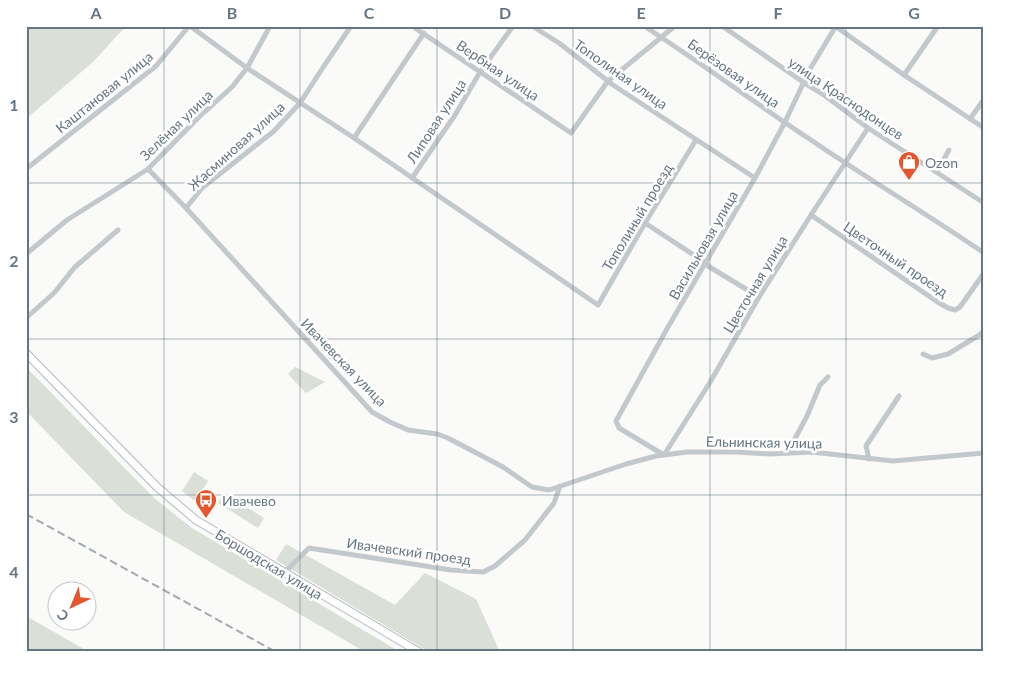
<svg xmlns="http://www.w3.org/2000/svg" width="1010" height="678" font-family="Lato,sans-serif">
  <rect width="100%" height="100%" fill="#fafaf8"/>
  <!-- green -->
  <g fill="#dadfd7">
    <polygon points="26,26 126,26 93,62 26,119"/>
    <polygon points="26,367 154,498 192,528 400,652 365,652 124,512 26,411"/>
    <polygon points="295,367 325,382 306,393 288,374"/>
    <polygon points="194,472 208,481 195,501 182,491"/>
    <polygon points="224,493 264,518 258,528 218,503"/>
    <polygon points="286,544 395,605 425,573 476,599 500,652 429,652 276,560"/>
    <polygon points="26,616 89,652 26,652"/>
  </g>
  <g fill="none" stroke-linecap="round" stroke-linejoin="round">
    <!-- secondary casing -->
    <g stroke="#b3babf" stroke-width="9">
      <polyline id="secondary" points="26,353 157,487 196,520 419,652"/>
    </g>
    <!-- street -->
    <g stroke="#c3c8cc" stroke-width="5">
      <polyline points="190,26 247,68 354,138 598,305 645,223 696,140"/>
      <polyline points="412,26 571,133 608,81 675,26"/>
      <polyline points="532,26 559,43 613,85 755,178"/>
      <path d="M644 26C701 63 755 103 811 140 868 179 927 214 984 253"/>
      <polyline points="722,26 803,82 824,95 868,128 984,203"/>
      <polyline points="835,26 904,75 984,128"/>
      <polyline points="836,26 810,69 785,122 755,178 668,327 616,421 619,428 664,455 709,384 759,297 811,215 868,128"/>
      <polyline points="904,75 938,26"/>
      <polyline points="970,119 984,99"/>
      <polyline points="354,138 424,33"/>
      <polyline points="26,169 156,66 189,26"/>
      <polyline points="148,169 186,208 372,412 390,422 408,430 437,434 448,438 503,467 532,487 549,490 626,464 656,456 687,452 737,452 770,454 812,452 893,461 984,453"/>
      <polyline points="937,172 949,150"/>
      <polyline points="412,178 455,115 480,72 513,26"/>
      <polyline points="186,208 202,188 274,131 300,103 324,66 351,26"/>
      <polyline points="811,215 936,301 948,308 955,310 960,307 984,273"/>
      <polyline points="645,223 706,263 708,266 759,297"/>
      <polyline points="26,254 67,220 148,169 199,117 232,87 247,68 270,26"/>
      <polyline points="26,318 54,293 75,267 118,230"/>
      <polyline points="923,354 932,358 948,354 981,334 984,330"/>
      <polyline points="788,452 807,416 820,385 828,377"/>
      <polyline points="869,459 866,446 899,396"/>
      <polyline points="284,572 289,568 309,548 451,570 483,572 495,566 525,540 554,503 560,486"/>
    </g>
    <!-- secondary -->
    <use href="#secondary" stroke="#fff" stroke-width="7"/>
    <!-- rail -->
    <polyline stroke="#a2aab0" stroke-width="2" stroke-dasharray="8 4" stroke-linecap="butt" points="26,514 276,652"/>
  </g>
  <!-- grid -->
  <path fill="none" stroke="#657683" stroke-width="1" stroke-opacity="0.55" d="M164 26V652M300 26V652M437 26V652M573 26V652M710 26V652M846 26V652M26 183H984M26 339H984M26 495H984"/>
  <!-- icons -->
  <defs>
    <g id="shop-pin" transform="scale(1.125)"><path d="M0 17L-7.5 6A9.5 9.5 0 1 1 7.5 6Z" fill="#e4572e" stroke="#fff"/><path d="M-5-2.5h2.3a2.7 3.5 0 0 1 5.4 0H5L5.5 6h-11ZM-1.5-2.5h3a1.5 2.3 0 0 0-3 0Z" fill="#fff"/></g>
    <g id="bus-pin" transform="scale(1.125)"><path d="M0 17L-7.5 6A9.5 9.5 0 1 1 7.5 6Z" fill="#e4572e" stroke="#fff"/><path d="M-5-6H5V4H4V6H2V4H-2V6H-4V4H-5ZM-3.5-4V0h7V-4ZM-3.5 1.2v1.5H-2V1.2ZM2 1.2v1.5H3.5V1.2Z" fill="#fff"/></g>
  </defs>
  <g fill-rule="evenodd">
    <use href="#shop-pin" x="909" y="162"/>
    <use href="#bus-pin" x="206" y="500"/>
  </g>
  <g text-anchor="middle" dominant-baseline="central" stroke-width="5" stroke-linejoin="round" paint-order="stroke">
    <!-- street labels -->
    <g font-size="14" fill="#657683" stroke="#fff">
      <text transform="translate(498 70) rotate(34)">Вербная улица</text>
      <text transform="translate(734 73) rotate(35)">Берёзовая улица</text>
      <text transform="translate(621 74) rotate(35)">Тополиная улица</text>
      <text transform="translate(104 92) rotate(-39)">Каштановая улица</text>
      <text transform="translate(846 98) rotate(34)">улица Краснодонцев</text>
      <text transform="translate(436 121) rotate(-57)">Липовая улица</text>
      <text transform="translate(176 125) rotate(-44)">Зелёная улица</text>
      <text transform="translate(236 146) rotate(-42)">Жасминовая улица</text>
      <text transform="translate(637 217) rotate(-59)">Тополиный проезд</text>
      <text transform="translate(703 245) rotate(-60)">Васильковая улица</text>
      <text transform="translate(896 259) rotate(34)">Цветочный проезд</text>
      <text transform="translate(755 284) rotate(-59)">Цветочная улица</text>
      <text transform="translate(344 362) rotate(46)">Ивачевская улица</text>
      <text transform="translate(764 442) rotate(1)">Ельнинская улица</text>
      <text transform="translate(409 551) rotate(8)">Ивачевский проезд</text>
      <text transform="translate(269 564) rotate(31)">Боршодская улица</text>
    </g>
    <!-- poi labels -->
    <g font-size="14" fill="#657683" stroke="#fff" text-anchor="start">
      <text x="925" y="162">Ozon</text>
      <text x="222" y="500">Ивачево</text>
    </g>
  </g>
  <!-- border -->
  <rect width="1010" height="678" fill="none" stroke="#ffffff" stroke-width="55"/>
  <!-- north arrow -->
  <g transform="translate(72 606) rotate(224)"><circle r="24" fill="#ffffff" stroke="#c1c8cd"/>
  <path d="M0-4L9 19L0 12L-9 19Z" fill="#e4572e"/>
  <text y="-8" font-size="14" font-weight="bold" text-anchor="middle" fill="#657683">С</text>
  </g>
  <rect x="28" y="28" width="954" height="622" fill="none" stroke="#657683" stroke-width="2"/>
  <g font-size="16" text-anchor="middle" font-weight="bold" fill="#657683">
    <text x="96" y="19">A</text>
    <text x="232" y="19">B</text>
    <text x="369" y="19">C</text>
    <text x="505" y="19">D</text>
    <text x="641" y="19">E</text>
    <text x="778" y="19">F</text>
    <text x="914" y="19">G</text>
    <text x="14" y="111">1</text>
    <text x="14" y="267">2</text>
    <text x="14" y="423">3</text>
    <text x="14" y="578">4</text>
  </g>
</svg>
